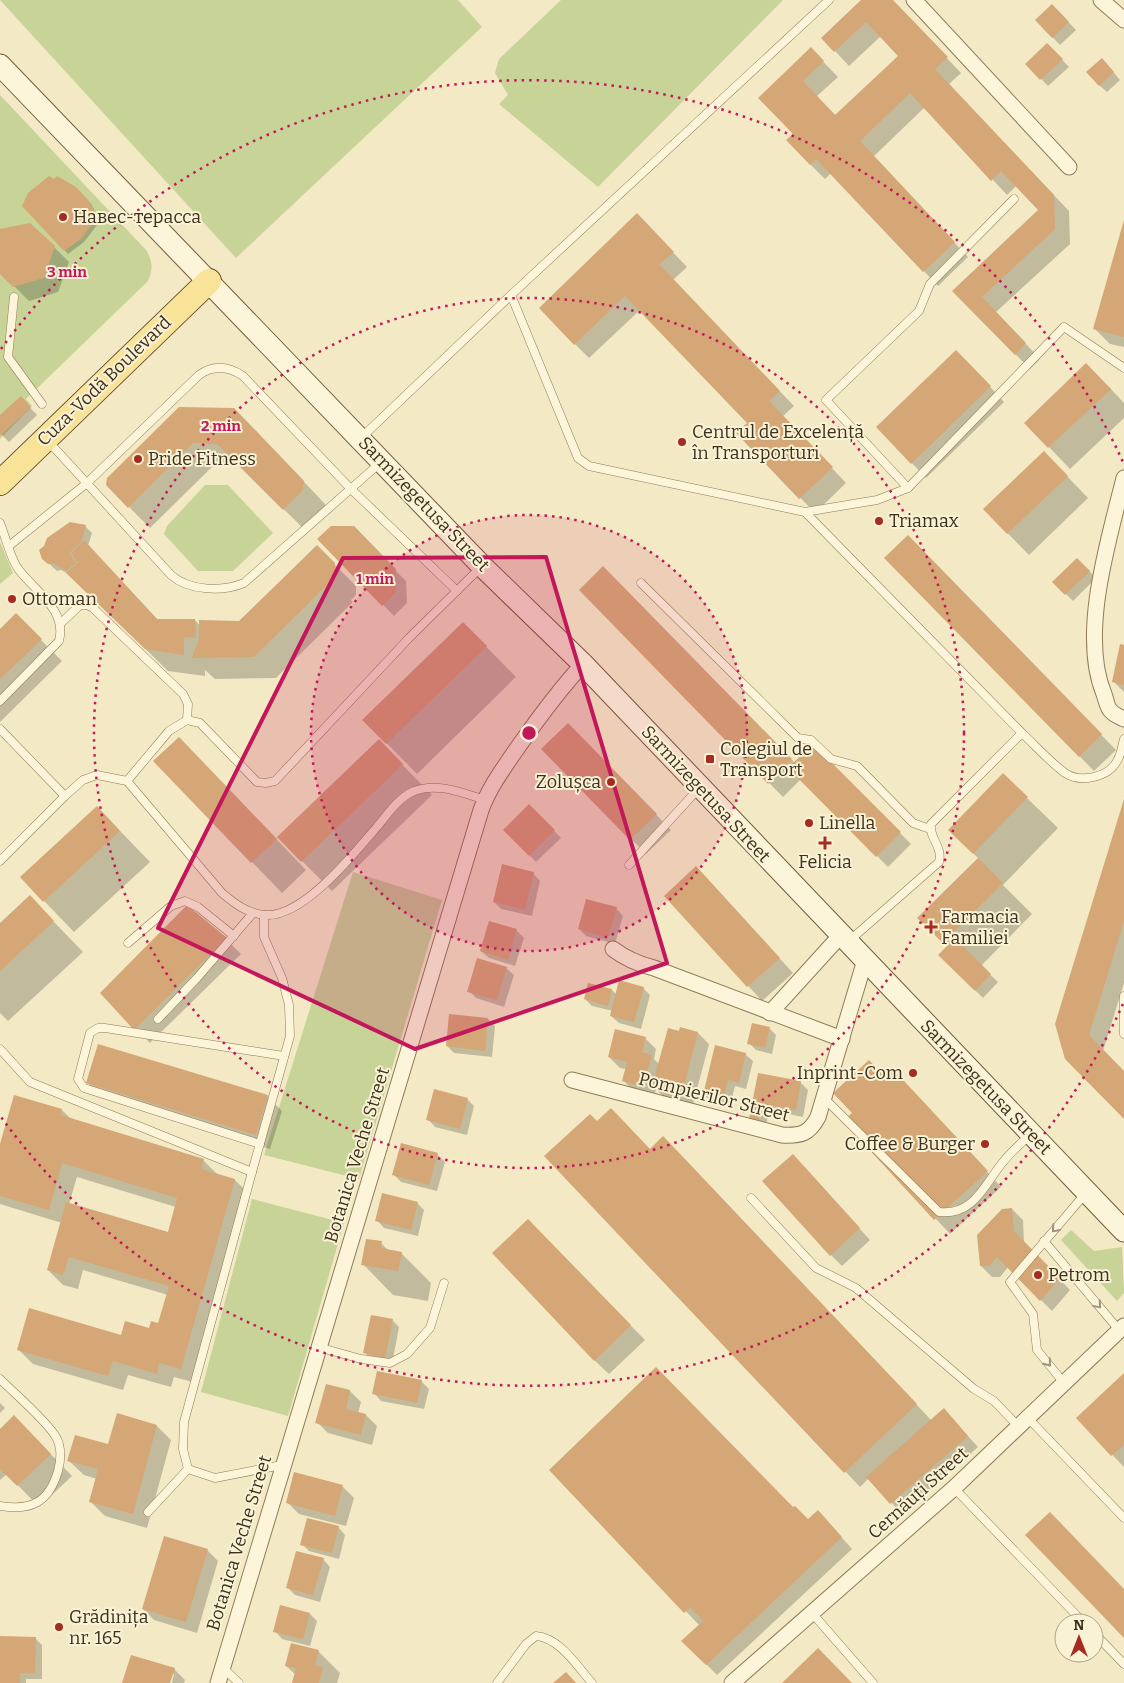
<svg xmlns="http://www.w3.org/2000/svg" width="1124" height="1683" font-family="Bitter,serif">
  <rect width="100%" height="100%" fill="#f3e9c5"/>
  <!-- green -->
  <g fill="#c7d397">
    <polygon points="0,0 458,0 482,27 236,258"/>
    <polygon points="561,0 783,0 598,187 499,104 508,95 495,73 499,59"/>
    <path d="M0 95 146 250C153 261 153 269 148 281L26 399 32 406 0 439Z"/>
    <polygon points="205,485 228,485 273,533 233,571 198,571 164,534 167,526"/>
    <polygon points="0,542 13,573 0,584"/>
    <polygon points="353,872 442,900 359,1179 264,1155"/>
    <polygon points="252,1199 344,1223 288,1416 201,1392"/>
    <polygon points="1071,1230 1094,1251 1122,1247 1124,1293 1117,1301 1061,1240"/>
  </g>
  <!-- shadow -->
  <g fill="#0003" fill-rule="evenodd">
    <polygon points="863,0 892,1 961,73 949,84 1069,211 1070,244 996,312 1040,359 1030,369 953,291 1039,210 1016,186 1007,195 925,107 873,157 968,257 938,286 831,173 825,179 810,164 794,134 760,98 811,49 838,77 817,96 836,116 899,56 881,36 849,66 835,51"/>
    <polygon points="1059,12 1076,30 1060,45 1036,20"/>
    <polygon points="1047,44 1069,67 1048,86 1027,64"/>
    <polygon points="1109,67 1120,80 1107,92 1099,85"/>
    <polygon points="76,188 91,204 98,217 97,225 84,242 68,254 24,206"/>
    <polygon points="637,215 687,267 673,280 794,406 783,416 846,483 815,513 738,433 748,423 640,310 589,358 575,344"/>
    <polygon points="1124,223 1124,347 1110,344 1095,329"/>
    <polygon points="0,230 54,247 69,262 58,292 29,301 0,272"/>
    <polygon points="971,366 1004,402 926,478 878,427"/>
    <polygon points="1108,386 1124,403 1124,418 1070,469 1049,447"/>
    <polygon points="21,398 37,415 9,442 0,433 0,417"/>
    <polygon points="180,408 256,431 325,504 325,512 305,530 239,465 215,464 150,528 129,507"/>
    <polygon points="1065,474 1088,498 1029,555 984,509"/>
    <polygon points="70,523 85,526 92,533 88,546 158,620 195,620 200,626 239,622 317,547 356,586 356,595 351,600 353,602 276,678 215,679 205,670 205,676 168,671 70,575 61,570 57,571 43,558 48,538"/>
    <polygon points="353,528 406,581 407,603 394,616 319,539"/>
    <polygon points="908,537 1116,750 1094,771 886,558"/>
    <polygon points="1077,559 1096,578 1073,601 1054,582"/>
    <polygon points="603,568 795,763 813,746 911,844 888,867 801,779 783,797 581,590"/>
    <polygon points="16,615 62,661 0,722 0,630"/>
    <polygon points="463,623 516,677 417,774 364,720"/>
    <polygon points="1124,646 1124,692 1113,681"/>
    <polygon points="583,739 671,830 646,854 543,749"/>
    <polygon points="379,741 432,795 332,891 302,861"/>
    <polygon points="155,761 209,769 306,870 282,893"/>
    <polygon points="1003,775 1058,828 1003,885 1032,914 981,966 998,982 983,998 940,955 948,947 919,918 979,859 950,830"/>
    <polygon points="1124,802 1124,983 1103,1051 1124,1072 1124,1117 1067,1058"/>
    <polygon points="529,805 561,838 536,862 504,830"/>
    <polygon points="97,807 150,862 74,932 21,877"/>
    <polygon points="533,873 540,881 532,916 501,909 494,902"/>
    <polygon points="711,883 793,973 762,1001 666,896"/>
    <polygon points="30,897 83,952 8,1021 0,1013 0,925"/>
    <polygon points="616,908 623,916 615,944 586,936 579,929"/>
    <polygon points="490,922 517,931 524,938 515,966 489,958 481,951"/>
    <polygon points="226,939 241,954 150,1043 102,993"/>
    <polygon points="506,968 514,975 504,1007 476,998 469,991"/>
    <polygon points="643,988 650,995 641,1029 619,1023 611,1016 613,1011 592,1006 585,999 612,990 617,995"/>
    <polygon points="488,1019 495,1026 492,1057 454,1053 447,1046"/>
    <polygon points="769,1028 776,1035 772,1054 756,1050 749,1043"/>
    <polygon points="680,1029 698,1033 709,1044 693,1104 664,1097 656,1089 654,1097 634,1092 623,1080 626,1069 620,1068 609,1057 645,1038 656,1049 654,1059 659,1064"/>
    <polygon points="745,1054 753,1061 746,1089 735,1086 730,1106 711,1102 704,1094"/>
    <polygon points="891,1068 1001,1187 950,1234 845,1121"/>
    <polygon points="759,1074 801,1083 808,1090 803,1117 769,1110 766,1127 758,1125 750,1118"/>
    <polygon points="88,1083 267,1096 282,1111 270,1149 102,1098"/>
    <polygon points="467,1099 474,1106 467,1135 435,1127 428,1119"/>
    <path d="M62 1110 71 1119 203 1160 218 1175 235 1180 249 1194 196 1383 174 1377 171 1387 128 1375 123 1390 33 1364 18 1349 121 1337 149 1329 159 1324 168 1295 83 1270 78 1289 63 1285 48 1270 62 1223 0 1204V1149ZM77 1177 176 1207 168 1234 69 1204Z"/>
    <polygon points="597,1123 650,1150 678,1152 932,1421 944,1410 978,1447 902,1514 869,1478 860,1487 546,1156"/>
    <polygon points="438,1155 445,1162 437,1191 401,1182 394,1175"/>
    <polygon points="803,1167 870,1240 842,1266 831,1255"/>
    <polygon points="417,1203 424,1210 418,1236 384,1228 377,1220"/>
    <polygon points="1012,1209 1023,1220 1024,1243 1070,1290 1052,1311 1008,1267 1000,1277 992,1277 981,1266"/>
    <polygon points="528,1221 645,1340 609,1374 594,1360"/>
    <polygon points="381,1243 389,1251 401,1253 431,1283 428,1301 393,1295 363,1264"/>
    <polygon points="392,1320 399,1327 392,1364 372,1360 365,1353"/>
    <polygon points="1124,1375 1124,1467 1077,1418"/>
    <polygon points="421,1381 429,1389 424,1409 381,1401 374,1393"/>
    <polygon points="327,1385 350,1391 361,1402 358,1413 366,1415 377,1426 372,1445 328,1433 317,1422"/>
    <polygon points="0,1403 5,1408 0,1413"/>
    <polygon points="157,1426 171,1440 147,1528 105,1516 90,1501 97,1479 84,1475 69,1461"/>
    <polygon points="0,1430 35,1438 72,1476 39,1507 7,1474 0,1480"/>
    <polygon points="551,1470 793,1509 808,1521 828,1522 852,1549 717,1675 683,1641 699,1625"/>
    <polygon points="343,1487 354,1498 346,1526 299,1514 288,1503"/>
    <polygon points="338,1527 345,1535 339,1559 309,1551 302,1544"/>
    <polygon points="207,1550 218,1561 197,1633 154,1620 143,1609"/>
    <polygon points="323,1559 330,1567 320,1602 295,1595 288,1588"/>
    <polygon points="310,1614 317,1621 310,1646 282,1639 275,1631"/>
    <polygon points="35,1638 42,1645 42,1679 26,1679 26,1683 0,1683"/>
    <polygon points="318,1651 340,1673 337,1683 293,1683 296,1675 286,1666"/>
    <polygon points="174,1669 185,1680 184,1683 172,1683 174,1674 172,1674 169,1683 124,1683"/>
  </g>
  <!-- building -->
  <g fill="#d5a676">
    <polygon points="861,0 893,0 948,57 935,69 1054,195 1055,229 982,297 1026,343 1015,355 952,291 1038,210 1001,171 991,181 910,93 860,141 955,242 923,272 816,159 810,165 786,140 793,134 758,98 811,47 824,61 803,81 835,115 898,56 866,22 834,52 821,38"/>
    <polygon points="1052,4 1069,22 1052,38 1035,20"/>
    <polygon points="1047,43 1063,59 1040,80 1025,64"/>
    <polygon points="1102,58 1114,72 1099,86 1086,72"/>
    <polygon points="49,176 54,179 57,176 76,187 88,200 95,213 94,221 81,239 64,251 22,206 28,193"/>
    <polygon points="637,213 674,252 659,264 780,391 769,401 833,467 799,499 736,433 747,423 625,296 574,345 539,308"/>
    <polygon points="1124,220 1124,337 1093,329"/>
    <polygon points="30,223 55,246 44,278 13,287 0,274 0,229"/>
    <polygon points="956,350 991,386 911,464 876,427"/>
    <polygon points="1086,363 1111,389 1048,448 1024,423"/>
    <polygon points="21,396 31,407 0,436 0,415"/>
    <polygon points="179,407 234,408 304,481 303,490 283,510 217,444 193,443 128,508 106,485 107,478"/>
    <polygon points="1044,451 1068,476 1007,534 983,509"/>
    <polygon points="70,522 86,525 81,542 69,553 76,563 66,571 53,563 48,564 42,559 39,550 44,546 47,538"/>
    <polygon points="331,526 354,526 396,569 396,592 382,606 317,539"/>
    <polygon points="908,535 1102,734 1079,757 884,558"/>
    <polygon points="84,540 157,619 195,619 196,638 184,637 184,655 145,649 66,573 81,560 77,562 71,553"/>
    <polygon points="317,545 335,563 335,573 330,578 332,580 254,657 192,658 199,639 199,620 239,621"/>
    <polygon points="1077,558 1090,571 1065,595 1052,582"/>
    <polygon points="603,566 792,759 768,784 579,590"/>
    <polygon points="16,613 42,639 0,679 0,629"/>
    <polygon points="463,622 487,646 386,744 362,720"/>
    <polygon points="1120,644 1124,645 1124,685 1112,682"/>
    <polygon points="568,723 657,814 630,840 541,749"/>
    <polygon points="179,737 277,839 251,863 153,761"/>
    <polygon points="379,739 403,764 301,862 277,837"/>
    <polygon points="813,744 901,832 876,857 788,768"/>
    <polygon points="1003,773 1028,797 973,854 948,830"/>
    <polygon points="1124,799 1124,921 1089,1035 1124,1071 1124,1119 1065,1059 1055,1024"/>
    <polygon points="529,804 555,830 529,856 503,830"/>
    <polygon points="97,806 120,831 43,902 20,877"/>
    <polygon points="978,858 1003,883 943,943 917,918"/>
    <polygon points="502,864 534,872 525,910 493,902"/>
    <polygon points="696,866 780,958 747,987 664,896"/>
    <polygon points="30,895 54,921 0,971 0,923"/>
    <polygon points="586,899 617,907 608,938 578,929"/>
    <polygon points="187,905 227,938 134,1030 100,993"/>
    <polygon points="489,921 517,929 508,960 480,951"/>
    <polygon points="955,938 991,974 975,991 938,955"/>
    <polygon points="477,958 507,967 497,1000 467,992"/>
    <polygon points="619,980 644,987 634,1022 610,1016"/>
    <polygon points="588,983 612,989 608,1006 584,999"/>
    <polygon points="449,1014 488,1018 485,1051 446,1046"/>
    <polygon points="752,1023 770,1027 765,1048 747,1044"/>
    <polygon points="680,1027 698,1032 682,1094 652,1086 668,1028 679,1031"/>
    <polygon points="615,1029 646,1037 642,1052 652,1055 643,1087 622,1081 627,1062 608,1057"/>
    <polygon points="98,1044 268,1095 256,1135 86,1083"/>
    <polygon points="715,1045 746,1053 739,1083 728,1080 723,1100 703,1095"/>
    <polygon points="869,1060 883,1075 891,1067 988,1171 934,1220 843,1121 852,1113 833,1093"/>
    <polygon points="758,1073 801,1081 796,1110 762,1104 759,1120 749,1119"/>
    <polygon points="434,1089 468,1098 460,1129 426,1120"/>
    <polygon points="14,1095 62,1109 61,1115 204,1159 201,1169 235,1179 181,1369 159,1363 157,1374 113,1361 108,1376 17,1350 29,1308 121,1335 125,1321 149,1328 151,1321 158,1323 169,1286 69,1257 63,1275 47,1270 66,1202 168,1232 177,1198 62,1163 49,1210 0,1196 0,1144"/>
    <polygon points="611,1108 650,1149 663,1136 917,1404 844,1473 544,1156 590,1114 597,1121"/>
    <polygon points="401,1143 438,1153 429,1185 392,1175"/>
    <polygon points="793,1154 860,1228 830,1256 762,1181"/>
    <polygon points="382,1193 418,1202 411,1230 375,1221"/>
    <polygon points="1012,1208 1014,1231 1060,1278 1040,1301 997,1257 989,1266 980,1266 977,1235 1002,1209"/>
    <polygon points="528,1219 631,1325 594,1361 492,1253"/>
    <polygon points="366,1239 382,1241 381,1248 402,1252 398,1271 361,1265"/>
    <polygon points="371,1315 393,1319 385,1358 363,1353"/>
    <polygon points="656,1367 793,1507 795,1506 808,1519 818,1510 842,1537 706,1665 681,1641 703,1621 690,1607 684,1613 549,1470"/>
    <polygon points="377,1371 422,1380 417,1403 372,1394"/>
    <polygon points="1124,1373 1124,1445 1111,1456 1076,1418"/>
    <polygon points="326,1384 350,1390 346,1409 366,1414 361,1435 315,1423"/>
    <polygon points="944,1408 968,1436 890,1504 866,1477"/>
    <polygon points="117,1413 157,1425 133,1514 89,1502 98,1469 67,1461 75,1435 108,1444"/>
    <polygon points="14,1415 51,1454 17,1486 0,1469 0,1429"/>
    <polygon points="294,1472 343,1485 335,1516 286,1503"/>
    <polygon points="1050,1512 1124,1589 1124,1638 1025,1535"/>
    <polygon points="307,1518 339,1526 332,1553 300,1545"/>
    <polygon points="164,1536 208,1549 186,1622 142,1609"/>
    <polygon points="296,1551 324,1558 313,1595 286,1588"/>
    <polygon points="280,1605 310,1613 303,1639 273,1632"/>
    <polygon points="0,1636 36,1637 35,1673 20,1673 20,1683 0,1683"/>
    <polygon points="291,1643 319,1650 315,1665 323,1667 319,1683 292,1683 296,1668 285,1666"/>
    <polygon points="818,1648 852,1683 782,1683"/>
    <polygon points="131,1655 175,1668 170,1683 122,1683"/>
    <polygon points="566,1672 576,1683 553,1683"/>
  </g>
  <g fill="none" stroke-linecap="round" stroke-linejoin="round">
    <!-- lane casing -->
    <g stroke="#907b58" stroke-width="9">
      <g id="lane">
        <polyline points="511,295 578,458 589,466 805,512 877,500 908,488 1064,327 1124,368"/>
        <polyline points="14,297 8,357 42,404"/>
        <polyline points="361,438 511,295 829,0"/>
        <path d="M48 441 171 575C189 591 223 592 244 583L380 463"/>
        <polyline points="908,488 826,400 919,311 930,284 1014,199"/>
        <polyline points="805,512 1022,733"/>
        <path d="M0 523C6 538 10 558 19 570 36 592 67 610 59 641L0 701"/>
        <path d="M9 546 87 483 199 375C213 365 228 366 243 376L351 489 457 591"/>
        <polyline points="641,583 798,738 811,740 831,759 857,766 913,823 930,829"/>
        <polyline points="61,623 80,605 87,605 93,608 183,694 188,704 187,720"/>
        <path d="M0 729 65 796 83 780 97 775 127 781 222 893C235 904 248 914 266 915 303 917 353 855 376 828 387 815 398 798 414 791 437 782 463 793 485 800"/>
        <polyline points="127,781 169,731 187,720 200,723 257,782 266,783 275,781 409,638 481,567"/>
        <polyline points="0,861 65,796"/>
        <polyline points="629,865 700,787"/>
        <path d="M849 941 939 862C943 846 929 839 931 824L1022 733C1036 746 1050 762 1065 773 1080 783 1108 778 1117 761 1121 755 1122 746 1124 739"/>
        <polyline points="128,943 171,906 185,901 198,907 234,936"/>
        <polyline points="1124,996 1124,1034"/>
        <polyline points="158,1019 197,978 253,913"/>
        <polyline points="0,1049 30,1082 252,1172 184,1422 183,1449 188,1469 215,1478 282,1465"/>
        <path d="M824 1098 939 1212C974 1216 984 1185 1003 1162 1011 1152 1021 1143 1031 1134"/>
        <polyline points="260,1144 84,1088 78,1079 90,1033 98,1028 105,1028 284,1056"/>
        <polyline points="252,1172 290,1036 289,1005 282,978 264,937 264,915"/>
        <polyline points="751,1198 816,1268 856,1288 974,1389 994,1401 1018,1426"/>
        <polyline points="1044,1241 1119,1330"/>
        <polyline points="318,1347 361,1359 390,1363 407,1354 430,1328 444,1283"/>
        <path d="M0 1379C15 1394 46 1420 56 1437 62 1448 61 1460 58 1471 49 1502 32 1511 0 1506"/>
        <polyline points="1064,1383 1037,1350 1033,1314 1010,1282 1085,1194"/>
        <polyline points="1028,1418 1124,1518"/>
        <polyline points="954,1488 1084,1623"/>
        <polyline points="148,1512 188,1469"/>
        <polyline points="812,1613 873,1683"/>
        <polyline points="1094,1633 1124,1664"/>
        <polyline points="222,1667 239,1683"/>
        <path d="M497 1683 526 1644 536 1636C560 1638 577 1666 592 1683"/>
      </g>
    </g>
    <!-- street casing -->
    <g stroke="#907b58" stroke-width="17">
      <g id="street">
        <polyline points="914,0 1069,167"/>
        <polyline points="1101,0 1124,20"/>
        <path d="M1124 478C1109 539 1079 634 1104 694 1106 699 1107 708 1111 711 1114 715 1120 717 1124 719"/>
        <path d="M613 949C626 959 638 964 654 968L842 1039"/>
        <polyline points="770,1013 841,935"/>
        <path d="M572 1080 782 1135C801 1136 809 1134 818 1117L865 960"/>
        <path d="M218 1683 481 810C489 788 503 769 516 750 537 720 558 691 583 664"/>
        <polyline points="732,1683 954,1488 1124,1326"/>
      </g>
    </g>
    <!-- secondary casing -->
    <g stroke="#725b3b" stroke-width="23">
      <polyline id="secondary" points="0,65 482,566 583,664 1124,1231"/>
    </g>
    <!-- primary casing -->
    <g stroke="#5e482d" stroke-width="26">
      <polyline id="primary" points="0,483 209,281"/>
    </g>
    <!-- lane -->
    <use href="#lane" stroke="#fcf5d9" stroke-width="8"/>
    <!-- street -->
    <use href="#street" stroke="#fcf5d9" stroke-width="15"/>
    <!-- secondary -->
    <use href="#secondary" stroke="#fcf5d9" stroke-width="21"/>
    <!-- primary -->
    <use href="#primary" stroke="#f9e399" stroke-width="24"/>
  </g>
  <!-- one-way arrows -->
  <defs><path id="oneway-chevron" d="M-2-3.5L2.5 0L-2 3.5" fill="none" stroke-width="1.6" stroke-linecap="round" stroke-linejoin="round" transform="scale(1.25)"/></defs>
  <g stroke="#9e927c">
    <use href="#oneway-chevron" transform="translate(1055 1229) rotate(131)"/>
    <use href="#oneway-chevron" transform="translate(1098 1305) rotate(50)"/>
    <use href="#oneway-chevron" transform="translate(1048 1363) rotate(51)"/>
  </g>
  <!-- marked area -->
  <path fill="#c2185b" fill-opacity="0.2" stroke="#c2185b" stroke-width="4" stroke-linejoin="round" d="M546 557 667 963 415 1049 158 928 343 558Z"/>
  <!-- distance rings -->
  <circle cx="529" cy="733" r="218" fill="#c2185b" fill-opacity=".12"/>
  <g fill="none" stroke="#c2185b" stroke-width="2.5" stroke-dasharray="2.5 5">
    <circle cx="529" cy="733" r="218"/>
    <circle cx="529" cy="733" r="435"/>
    <path d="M1123 1004A653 653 0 0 1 1 1117M1 349A653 653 0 0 1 1123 462"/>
  </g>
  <!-- markers -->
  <g fill="#a62b21" stroke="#f9f2d5" stroke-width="2">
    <circle cx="63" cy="217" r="5"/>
    <circle cx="682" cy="442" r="5"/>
    <circle cx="138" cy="459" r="5"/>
    <circle cx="879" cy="521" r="5"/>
    <circle cx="12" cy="599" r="5"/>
    <rect x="705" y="754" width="10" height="10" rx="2.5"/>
    <circle cx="611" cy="782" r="5"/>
    <circle cx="809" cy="823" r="5"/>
    <path d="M822.5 835.5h5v5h5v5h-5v5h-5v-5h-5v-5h5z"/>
    <path d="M928.5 919.5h5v5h5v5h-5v5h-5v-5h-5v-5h5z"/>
    <circle cx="913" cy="1073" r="5"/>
    <circle cx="985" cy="1144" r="5"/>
    <circle cx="1038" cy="1275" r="5"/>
    <circle cx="59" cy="1627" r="5"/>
  </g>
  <g text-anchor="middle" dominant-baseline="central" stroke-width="4" stroke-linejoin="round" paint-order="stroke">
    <!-- poi labels -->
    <g font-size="18" fill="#3f301e" stroke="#f9f2d5" text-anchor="start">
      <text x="73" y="217">Навес-терасса</text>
      <text x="692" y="432">Centrul de Excelență<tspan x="692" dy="21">în Transporturi</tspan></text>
      <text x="148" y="459">Pride Fitness</text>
      <text x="889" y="521">Triamax</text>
      <text x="22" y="599">Ottoman</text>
      <text x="720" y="749">Colegiul de<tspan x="720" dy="21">Transport</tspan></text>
      <text x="601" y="782" text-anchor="end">Zolușca</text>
      <text x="819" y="823">Linella</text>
      <text x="825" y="862" text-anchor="middle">Felicia</text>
      <text x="941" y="917">Farmacia<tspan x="941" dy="21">Familiei</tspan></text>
      <text x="903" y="1073" text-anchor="end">Inprint-Com</text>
      <text x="975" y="1144" text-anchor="end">Coffee &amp; Burger</text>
      <text x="1048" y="1275">Petrom</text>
      <text x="69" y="1617">Grădinița<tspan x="69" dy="21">nr. 165</tspan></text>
    </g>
    <!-- street labels -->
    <g font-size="18" fill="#3f301e" stroke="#f9f2d5">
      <text transform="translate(104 381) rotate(-44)">Cuza-Vodă Boulevard</text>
      <text transform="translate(424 504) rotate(46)">Sarmizegetusa Street</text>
      <text transform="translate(706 794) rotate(47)">Sarmizegetusa Street</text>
      <text transform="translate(986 1087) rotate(46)">Sarmizegetusa Street</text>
      <text transform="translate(714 1097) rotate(14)">Pompierilor Street</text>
      <text transform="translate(357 1155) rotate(-73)">Botanica Veche Street</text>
      <text transform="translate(918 1493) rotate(-42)">Cernăuți Street</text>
      <text transform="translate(239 1543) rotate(-73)">Botanica Veche Street</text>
    </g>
  </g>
  <circle cx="529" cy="733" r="8" fill="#c2185b" stroke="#f9f2d5" stroke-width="2.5"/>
  <g font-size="15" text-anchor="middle" font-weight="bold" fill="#c2185b" stroke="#f9f2d5" stroke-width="4" stroke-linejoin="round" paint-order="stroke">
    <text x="67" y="277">3 min</text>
    <text x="221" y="431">2 min</text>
    <text x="375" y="584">1 min</text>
  </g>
  <!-- north arrow -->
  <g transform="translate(1079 1638)"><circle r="24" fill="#f9f2d5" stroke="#afa48c"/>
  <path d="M0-4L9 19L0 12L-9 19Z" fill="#a62b21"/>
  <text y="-8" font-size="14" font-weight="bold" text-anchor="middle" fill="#3f301e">N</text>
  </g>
</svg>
